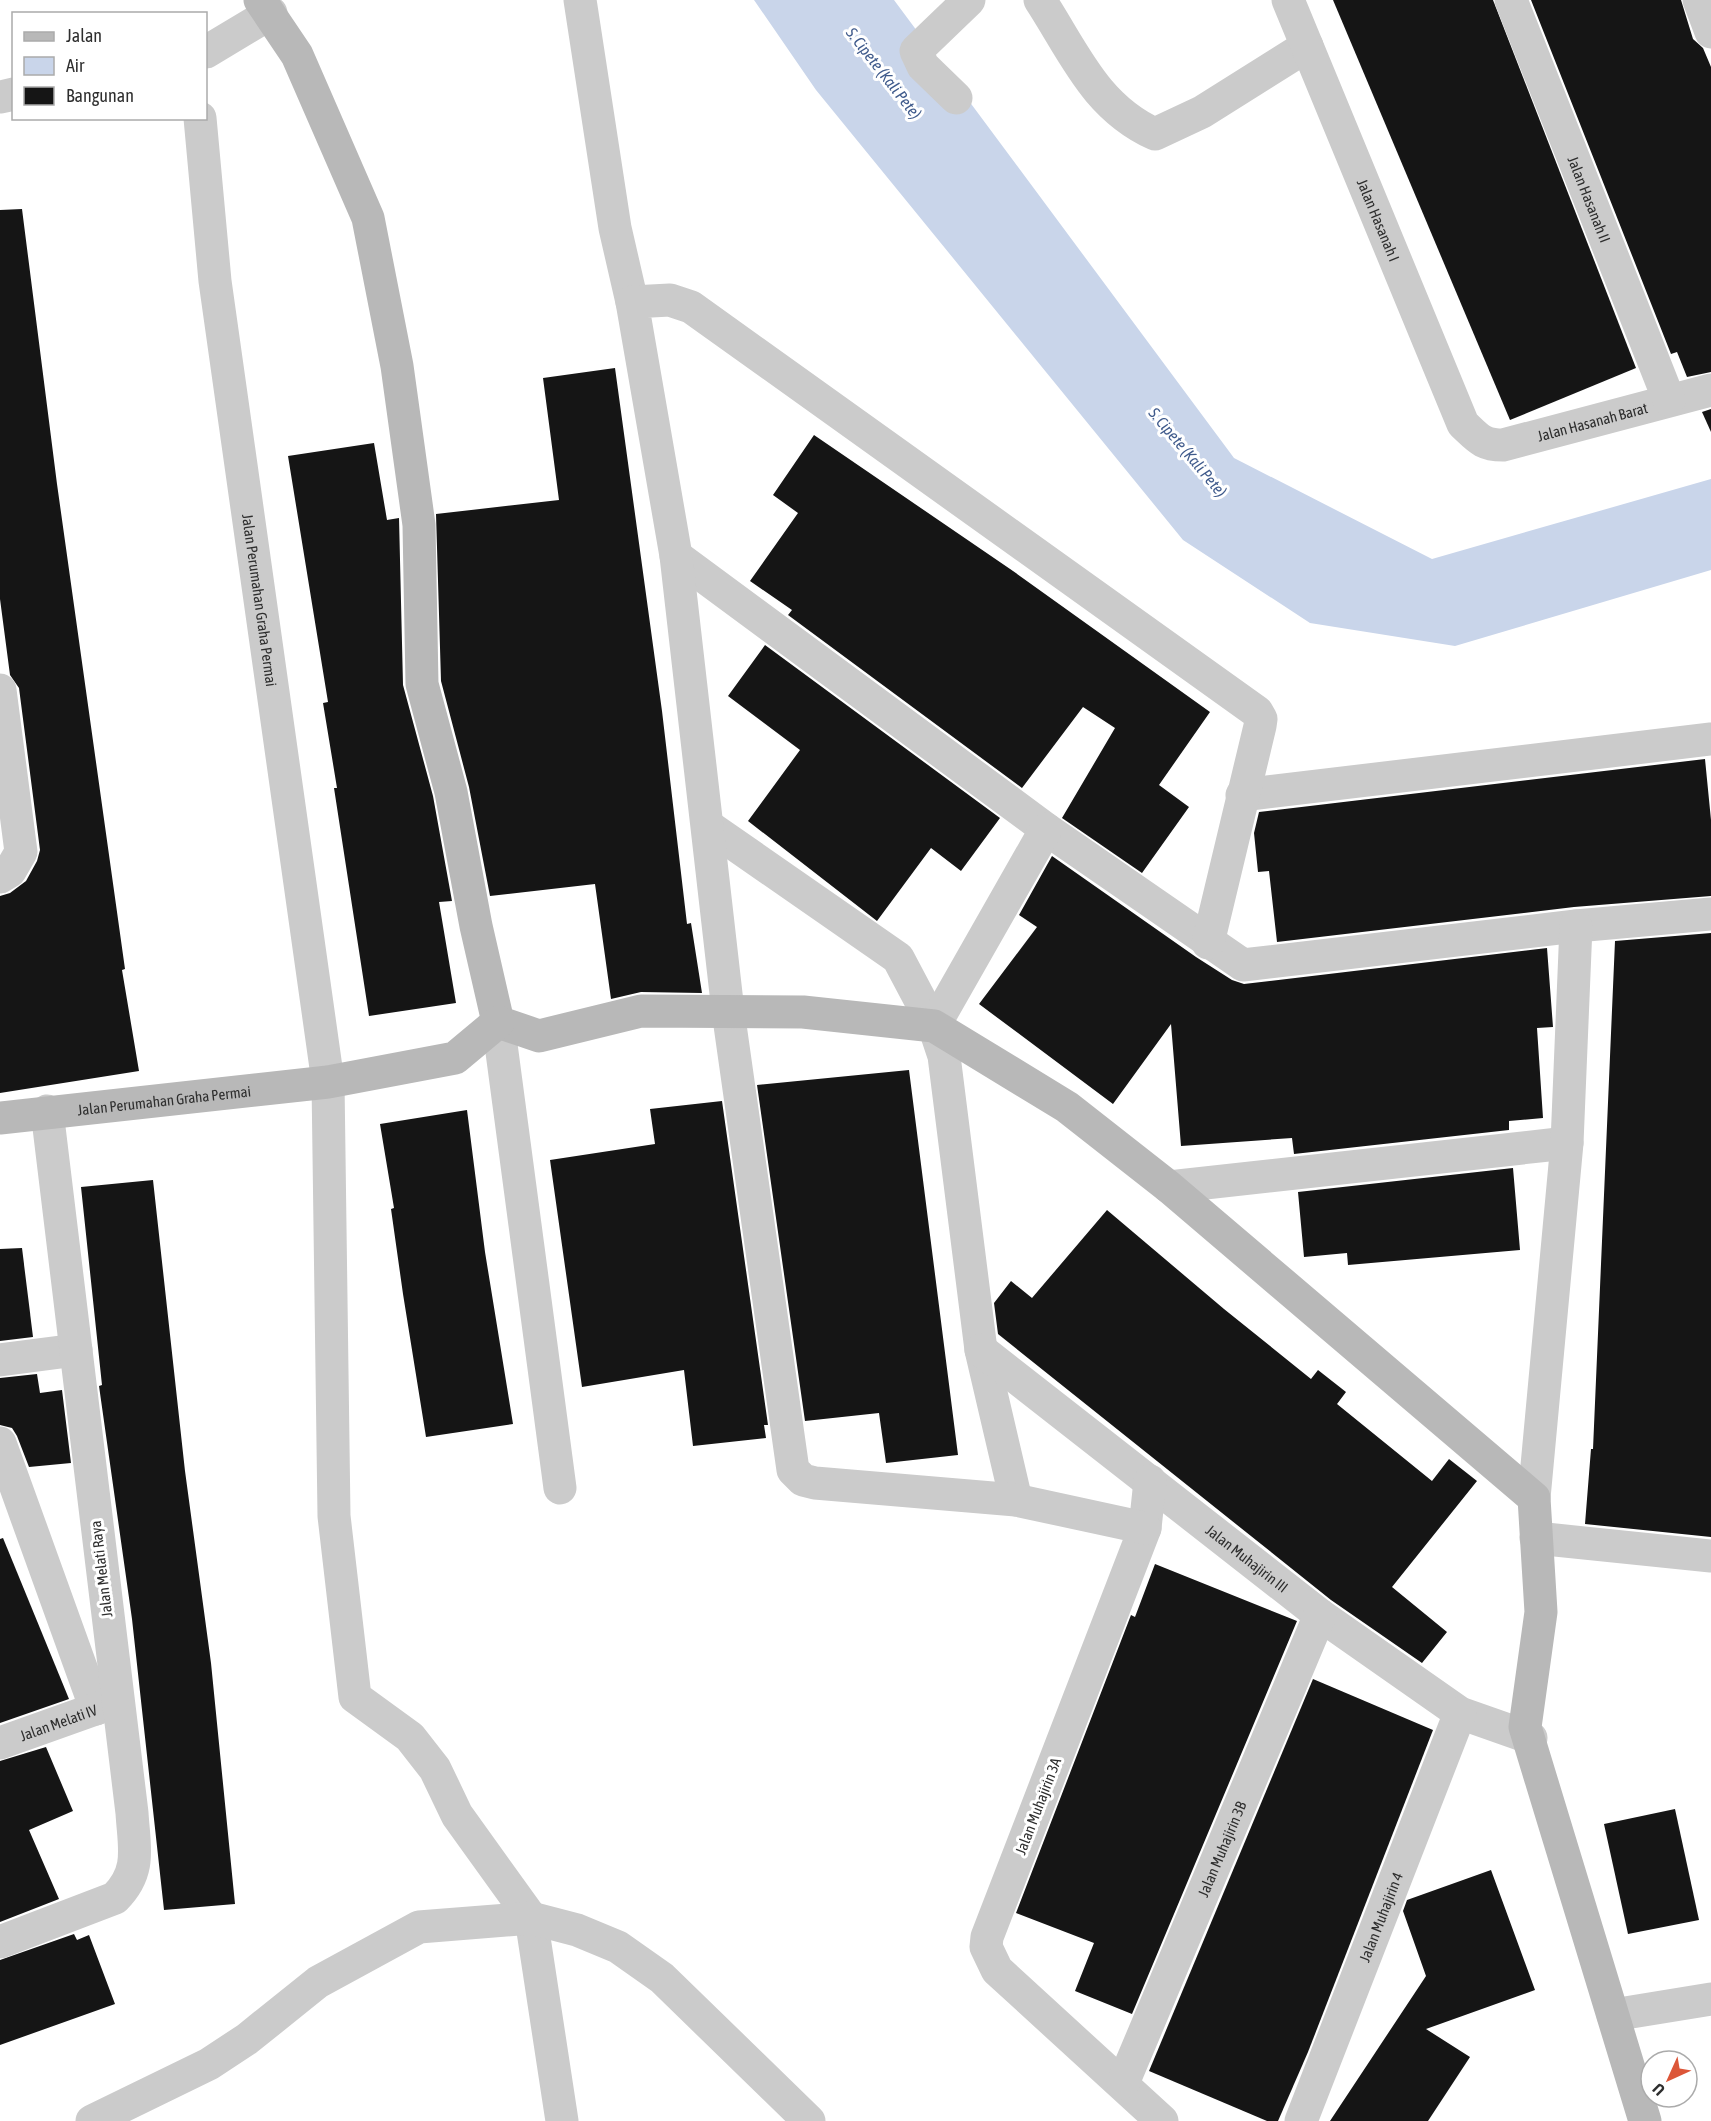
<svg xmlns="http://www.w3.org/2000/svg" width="1711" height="2121" font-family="'Asap Condensed',sans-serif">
  <rect width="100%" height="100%" fill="#fff"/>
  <!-- water -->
  <polygon fill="#c9d5ea" points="754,0 894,0 1234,458 1432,559 1711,479 1711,570 1455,646 1310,623 1183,540 816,90"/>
  <!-- building -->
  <g fill="#151515">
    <polygon points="1333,0 1493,0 1636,368 1510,420"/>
    <polygon points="1531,0 1681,0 1693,39 1703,48 1711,67 1711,372 1687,377 1677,352 1671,354"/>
    <polygon points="22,209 57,484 125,969 122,970 139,1071 0,1093 0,896 10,893 26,881 37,861 40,850 19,688 10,675 0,599 0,210"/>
    <polygon points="615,368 662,711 687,924 691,923 702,993 641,992 611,999 595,884 490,896 469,787 441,681 436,514 559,500 543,378"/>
    <polygon points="1711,409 1711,432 1702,412"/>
    <polygon points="814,435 1013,571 1210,712 1159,785 1189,807 1142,873 1062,818 1115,728 1083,707 1022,788 788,615 792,610 750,581 798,513 773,495"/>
    <polygon points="374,443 387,520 399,518 403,685 433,796 452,901 439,902 456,1003 369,1016 334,788 337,788 323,703 328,702 288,456"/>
    <polygon points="765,645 1000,818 961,871 931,848 877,921 748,821 800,750 728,696"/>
    <polygon points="1705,759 1711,820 1711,896 1574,907 1277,942 1269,871 1258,872 1254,833 1259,812"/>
    <polygon points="1052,856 1196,957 1232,980 1244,984 1547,948 1553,1027 1537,1028 1543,1118 1509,1121 1509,1130 1294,1154 1292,1138 1181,1146 1171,1024 1113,1104 979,1004 1037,927 1019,915"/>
    <polygon points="1711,933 1711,1537 1585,1524 1591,1449 1593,1449 1615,941"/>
    <polygon points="909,1070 958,1455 886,1463 879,1413 805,1421 757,1085"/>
    <polygon points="722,1101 768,1425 764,1425 766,1438 693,1446 684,1370 582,1387 550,1160 655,1144 650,1109"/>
    <polygon points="467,1110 485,1252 513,1424 426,1437 403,1294 391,1209 394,1208 380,1124"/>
    <polygon points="1513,1168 1520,1250 1348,1265 1347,1253 1304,1257 1298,1192"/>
    <polygon points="153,1180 185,1471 211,1663 235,1904 164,1910 132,1619 99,1386 102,1385 81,1187"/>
    <polygon points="1107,1210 1224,1309 1311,1379 1318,1370 1346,1392 1337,1404 1432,1481 1449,1459 1477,1481 1392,1587 1447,1632 1422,1663 1331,1600 998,1334 994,1303 1011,1281 1032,1298"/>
    <polygon points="22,1248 33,1337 0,1341 0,1249"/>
    <polygon points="37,1374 40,1393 62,1390 71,1463 29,1467 17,1436 12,1428 0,1425 0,1378"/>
    <polygon points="3,1538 69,1699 0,1723 0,1539"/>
    <polygon points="1155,1564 1297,1621 1132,2014 1075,1991 1094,1943 1016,1913 1131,1615 1135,1617"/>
    <polygon points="1313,1679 1433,1730 1308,2052 1278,2121 1267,2121 1149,2071"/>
    <polygon points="46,1747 73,1811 29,1830 59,1899 0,1922 0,1761"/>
    <polygon points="1675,1809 1699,1920 1628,1934 1604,1824"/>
    <polygon points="1491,1870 1535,1990 1426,2029 1470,2057 1428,2121 1330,2121 1426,1976 1403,1911 1407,1900"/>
    <polygon points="74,1934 77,1940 89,1935 115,2004 0,2045 0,1960"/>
  </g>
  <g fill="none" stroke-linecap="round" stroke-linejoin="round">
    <!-- street -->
    <g stroke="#cbcbcb" stroke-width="33">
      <polyline points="580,0 615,228 632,302"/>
      <path d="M1040 0C1074 52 1095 107 1155 134L1202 112 1307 46"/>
      <path id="s1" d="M1288 0 1463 424C1478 438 1482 445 1503 445L1711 390"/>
      <path id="s2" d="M1511 0 1669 400"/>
      <polyline points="1699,0 1711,32"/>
      <polyline points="206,52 271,13"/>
      <polyline points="0,97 14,94"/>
      <polyline points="956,98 923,66 916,51 969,0"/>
      <path id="s3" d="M200 118 215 281 328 1082 334 1516 355 1697 410 1737 435 1769 457 1815 531 1918 562 2121"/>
      <polyline points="676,556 1046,829 1243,965 1576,926 1711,914"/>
      <polyline points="0,690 21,852 10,871 0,877"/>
      <polyline points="1242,795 1711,739"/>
      <polyline points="708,826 898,958 934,1026 944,1056 981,1350 1016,1500"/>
      <polyline points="498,1022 560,1488"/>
      <polyline points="934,1026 1046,829"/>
      <polyline points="1169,1187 1567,1143"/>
      <path id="s4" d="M981 1350 1320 1615 1460 1713 1531 1738"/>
      <polyline points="0,1360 76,1350"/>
      <polyline points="0,1443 96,1709"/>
      <polyline points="1150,1481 1145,1528 987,1937 986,1947 997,1970 1162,2121"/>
      <polyline points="1534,1498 1567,1143 1576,926"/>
      <polyline points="1145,1528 1016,1500 815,1483 803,1480 793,1470 728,1011 676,556 632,302 670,300 691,307 1257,712 1261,719 1260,726 1208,943"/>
      <polyline points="1536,1538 1711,1556"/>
      <path id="s5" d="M0 1743 115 1702"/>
      <path d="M0 1942 115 1898C142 1871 134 1847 132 1813L47 1111"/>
      <polyline points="1613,2015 1711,1999"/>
      <path id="s6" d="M1123 2083 1320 1615"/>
      <polyline points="92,2121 209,2064 247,2039 318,1982 419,1927 531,1918 577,1930 618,1947 662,1978 809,2121"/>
      <path id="s7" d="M1301 2121 1460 1713"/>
    </g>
    <!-- secondary -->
    <g stroke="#b8b8b8" stroke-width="33">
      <polyline points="260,0 297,55 368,218 397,366 419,525 422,684 451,792 476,926 498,1022 539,1036 641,1011 803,1012 934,1026 1067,1107 1169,1187 1534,1498 1541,1612 1525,1727 1645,2121"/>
      <path id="s8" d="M0 1118 328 1082 455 1058 498 1022"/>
    </g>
  </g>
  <g text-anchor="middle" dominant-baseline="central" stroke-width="6" stroke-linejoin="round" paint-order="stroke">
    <!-- street labels -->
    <g font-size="15" fill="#2e2e2e" stroke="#fff">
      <text stroke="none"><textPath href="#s2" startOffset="214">Jalan Hasanah II</textPath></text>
      <text stroke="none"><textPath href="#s1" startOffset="238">Jalan Hasanah I</textPath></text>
      <text stroke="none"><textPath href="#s1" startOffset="598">Jalan Hasanah Barat</textPath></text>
      <text stroke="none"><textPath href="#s3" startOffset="486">Jalan Perumahan Graha Permai</textPath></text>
      <text stroke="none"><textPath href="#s8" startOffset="165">Jalan Perumahan Graha Permai</textPath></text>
      <text stroke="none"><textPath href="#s4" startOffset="338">Jalan Muhajirin III</textPath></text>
      <text transform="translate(101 1569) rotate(-97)">Jalan Melati Raya</text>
      <text stroke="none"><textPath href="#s5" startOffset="62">Jalan Melati IV</textPath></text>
      <text transform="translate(1038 1806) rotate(-69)">Jalan Muhajirin 3A</text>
      <text stroke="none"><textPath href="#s6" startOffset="254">Jalan Muhajirin 3B</textPath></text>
      <text stroke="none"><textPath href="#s7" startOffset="219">Jalan Muhajirin 4</textPath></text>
    </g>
    <!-- water labels -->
    <g font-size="16" font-style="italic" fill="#405b8c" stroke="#fff">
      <text transform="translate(884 73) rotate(52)">S. Cipete (Kali Pete)</text>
      <text transform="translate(1188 452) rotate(50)">S. Cipete (Kali Pete)</text>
    </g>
  </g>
  <!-- legend -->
  <rect x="12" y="12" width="195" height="108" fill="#ffffff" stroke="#ababab" stroke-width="1.5"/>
  <rect x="24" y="32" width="30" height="9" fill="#b8b8b8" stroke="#ababab" stroke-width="1.5"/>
  <text x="66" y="42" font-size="18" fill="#2e2e2e">Jalan</text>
  <rect x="24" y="57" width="30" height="18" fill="#c9d5ea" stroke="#ababab" stroke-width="1.5"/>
  <text x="66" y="72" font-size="18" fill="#2e2e2e">Air</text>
  <rect x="24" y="87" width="30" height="18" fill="#151515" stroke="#ababab" stroke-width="1.5"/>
  <text x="66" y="102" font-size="18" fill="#2e2e2e">Bangunan</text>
  <!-- north arrow -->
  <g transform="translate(1669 2079) rotate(225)"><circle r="28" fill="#ffffff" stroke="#ababab" stroke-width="1.5"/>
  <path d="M0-4.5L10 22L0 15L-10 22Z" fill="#dc5638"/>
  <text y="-9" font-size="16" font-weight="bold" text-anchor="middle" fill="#2e2e2e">U</text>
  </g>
</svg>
